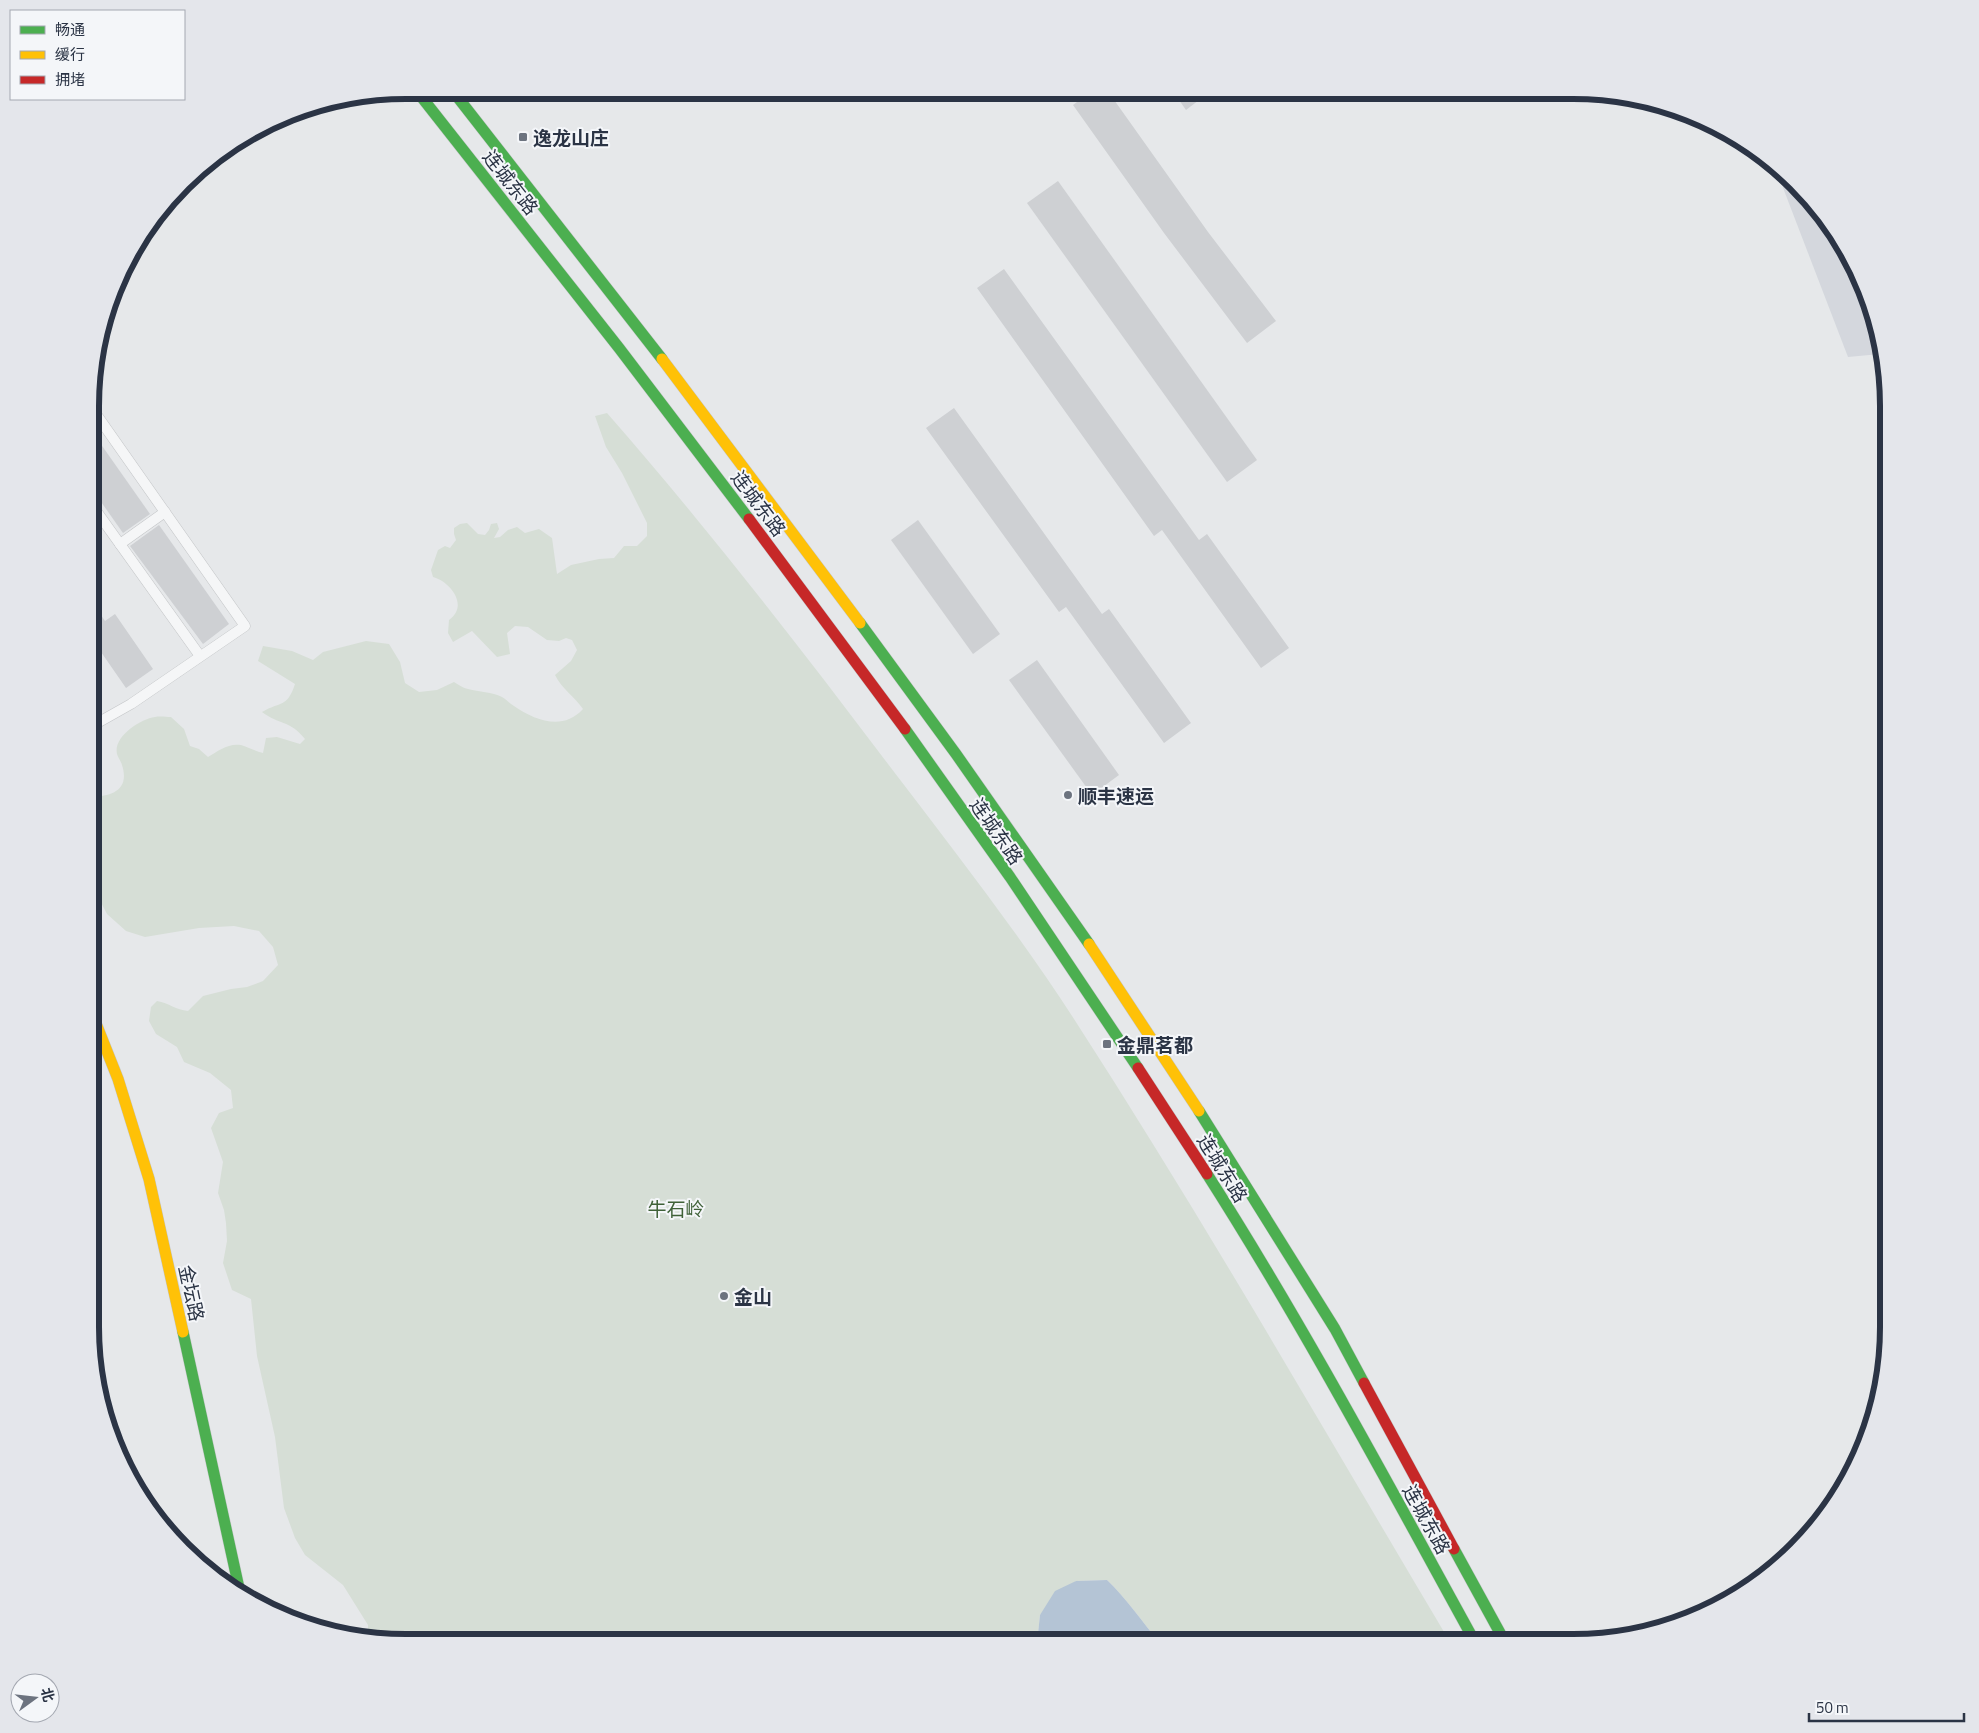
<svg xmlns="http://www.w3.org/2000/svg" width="1979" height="1733" font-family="'Titillium Web','Noto Sans SC',sans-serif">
  <rect width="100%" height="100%" fill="#e6e8ea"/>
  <!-- built -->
  <polygon fill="#d4d7dd" points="1775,167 1797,183 1857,266 1880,354 1848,357"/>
  <!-- green -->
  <path fill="#d6ded6" d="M607 413C706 526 798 645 888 764 952 848 1017 931 1074 1019 1206 1223 1326 1434 1450 1642L1160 1643C1142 1622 1127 1599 1107 1580L1076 1581 1040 1615 1037 1643H406L368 1636V1625L343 1585 305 1555 295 1538 284 1508 275 1437 257 1356 251 1299 232 1290 223 1263 227 1241 226 1223 224 1210 218 1193 223 1162 211 1128 219 1113 233 1108 231 1090 210 1073 184 1062 177 1047 156 1034 149 1021 151 1007 157 1001C169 1003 176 1010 188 1011L203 996 231 989 247 987 263 981 278 965 273 947 259 931 234 926 199 928 145 937 126 931 107 914 92 885V797C112 796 130 790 122 765 121 761 118 758 117 754 113 737 140 719 155 717 160 716 166 717 171 717L184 729 190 746 199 749 208 757C218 751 228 743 241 745 248 747 255 751 263 753L266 738 277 737 300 744 305 739C290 720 279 725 262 712 281 701 287 708 295 684L258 661 263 646 292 651 313 660 323 652 366 641 389 644 400 662 405 683 419 692 437 690 454 682C459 685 463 688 468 689 479 692 492 692 502 697 506 699 510 704 514 706 536 721 563 731 583 709 574 696 562 689 555 675L571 661 577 650 572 640 566 638 559 641 547 640 528 627 515 626 507 633 510 654 497 657 472 631 453 642 448 633 449 620C469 606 451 582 433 577L431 570 438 550 445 546 450 548 456 540 454 534V528L460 524 467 523 478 534 485 535 489 530 491 524 497 523 499 529 494 538 500 537 508 530 517 527 525 533 539 529 552 538 557 574 571 565 599 559 614 558 624 546H637L647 536V523L622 473 606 447 595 416Z"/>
  <!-- water -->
  <path fill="#b4c4d5" d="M1107 1580C1127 1599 1142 1622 1160 1643H1037L1040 1615 1055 1591 1076 1581Z"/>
  <!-- building -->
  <g fill="#ced0d3">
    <polygon points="1093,90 1107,90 1208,232 1276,321 1247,343 1164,233 1073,105"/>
    <polygon points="1172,90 1212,90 1186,110"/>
    <polygon points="1058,181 1257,460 1227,482 1027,203"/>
    <polygon points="1004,269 1199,540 1207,534 1289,648 1261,668 1162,530 1154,536 977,288"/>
    <polygon points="954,408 1102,614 1109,609 1191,723 1164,743 1066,607 1059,612 926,428"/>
    <polygon points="93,433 150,514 123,533 92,489"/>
    <polygon points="918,520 1000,634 973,654 891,540"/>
    <polygon points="159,525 229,624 203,644 130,546"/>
    <polygon points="92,602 105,621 115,614 153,669 126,688 92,639"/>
    <polygon points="1037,660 1119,775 1092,795 1009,680"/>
  </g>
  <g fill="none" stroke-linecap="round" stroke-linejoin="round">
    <!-- lane casing -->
    <g stroke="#c4c6c8" stroke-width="11">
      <g id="lane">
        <polyline points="92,505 200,656"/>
        <polyline points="120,544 165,512"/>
        <polyline points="92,726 131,704 245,626 96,414"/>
      </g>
    </g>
    <!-- fast casing -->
    <g stroke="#c4c6c8" stroke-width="12">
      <g id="fast">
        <polyline points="416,90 619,348 749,519"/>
        <polyline points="452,90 662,359"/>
        <polyline points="860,623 956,754 1089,944"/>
        <polyline points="905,729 1010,877 1138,1068"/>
        <polyline points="1199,1111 1335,1329 1364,1383"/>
        <path d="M1207 1174C1304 1326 1388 1484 1475 1642"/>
        <polyline points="183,1332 239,1588"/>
        <polyline points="1454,1549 1505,1642"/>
      </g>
    </g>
    <!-- slow casing -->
    <g stroke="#c4c6c8" stroke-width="12">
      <g id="slow">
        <polyline points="662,359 860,623"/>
        <polyline points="1089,944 1199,1111"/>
        <polyline points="91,1011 118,1079 149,1179 183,1332"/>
      </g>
    </g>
    <!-- jam casing -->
    <g stroke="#c4c6c8" stroke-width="12">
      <g id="jam">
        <polyline points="749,519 905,729"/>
        <polyline points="1138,1068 1207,1174"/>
        <polyline points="1364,1383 1454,1549"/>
      </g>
    </g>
    <!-- lane -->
    <use href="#lane" stroke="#f5f6f7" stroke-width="10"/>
    <!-- fast -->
    <use href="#fast" stroke="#4caf50" stroke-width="11"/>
    <!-- slow -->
    <use href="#slow" stroke="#ffc107" stroke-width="11"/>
    <!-- jam -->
    <use href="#jam" stroke="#c62828" stroke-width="11"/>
  </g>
  <!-- markers -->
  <g fill="#6c737f" stroke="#f4f6f9" stroke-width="2">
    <rect x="518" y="132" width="10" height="10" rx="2.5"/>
    <circle cx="1068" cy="795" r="5"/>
    <rect x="1102" y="1039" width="10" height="10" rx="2.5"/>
    <circle cx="724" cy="1296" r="5"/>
  </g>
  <g text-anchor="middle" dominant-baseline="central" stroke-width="4" stroke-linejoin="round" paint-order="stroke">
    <!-- poi labels -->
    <g font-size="19" font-weight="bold" fill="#2b3445" stroke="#f4f6f9" text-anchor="start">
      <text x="533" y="137">逸龙山庄</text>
      <text x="1078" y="795">顺丰速运</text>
      <text x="1117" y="1044">金鼎茗都</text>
      <text x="734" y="1296">金山</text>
    </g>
    <!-- street labels -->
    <g font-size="19" fill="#2b3445" stroke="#f4f6f9">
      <text transform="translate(511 182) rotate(52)">连城东路</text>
      <text transform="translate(759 503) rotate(53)">连城东路</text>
      <text transform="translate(997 831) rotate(55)">连城东路</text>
      <text transform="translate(1223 1168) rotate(58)">连城东路</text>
      <text transform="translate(192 1293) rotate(78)">金坛路</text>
      <text transform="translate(1427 1519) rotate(61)">连城东路</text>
    </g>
    <!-- park labels -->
    <g font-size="19" fill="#3f6138" stroke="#f4f6f9">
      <text x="676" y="1208">牛石岭</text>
    </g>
  </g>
  <!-- crop -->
  <path d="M0 0H1979V1733H0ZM406 99H1573A307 307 0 0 1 1880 406V1327A307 307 0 0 1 1573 1634H406A307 307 0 0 1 99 1327V406A307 307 0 0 1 406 99Z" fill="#e4e6eb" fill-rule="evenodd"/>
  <path fill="none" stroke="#2b3445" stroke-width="6" d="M406 99H1573A307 307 0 0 1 1880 406V1327A307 307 0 0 1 1573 1634H406A307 307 0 0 1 99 1327V406A307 307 0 0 1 406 99Z"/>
  <!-- legend -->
  <rect x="10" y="10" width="175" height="90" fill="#f4f6f9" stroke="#a4a8b1"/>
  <rect x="20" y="26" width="25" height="8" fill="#4caf50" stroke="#a4a8b1"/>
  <text x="55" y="35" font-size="15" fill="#2b3445">畅通</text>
  <rect x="20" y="51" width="25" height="8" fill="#ffc107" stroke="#a4a8b1"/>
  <text x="55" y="60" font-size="15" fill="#2b3445">缓行</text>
  <rect x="20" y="76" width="25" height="8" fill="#c62828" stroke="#a4a8b1"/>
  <text x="55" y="85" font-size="15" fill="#2b3445">拥堵</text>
  <!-- north arrow -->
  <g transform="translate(35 1698) rotate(75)"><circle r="24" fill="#f4f6f9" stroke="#a4a8b1"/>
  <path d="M0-4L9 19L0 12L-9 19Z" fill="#6c737f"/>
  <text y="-8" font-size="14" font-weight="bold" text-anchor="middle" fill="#2b3445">北</text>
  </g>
  <!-- scale -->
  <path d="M1809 1713v8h155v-8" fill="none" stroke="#2b3445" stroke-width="2.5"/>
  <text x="1816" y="1713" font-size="15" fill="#2b3445" stroke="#f4f6f9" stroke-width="4" paint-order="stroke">50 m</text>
</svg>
